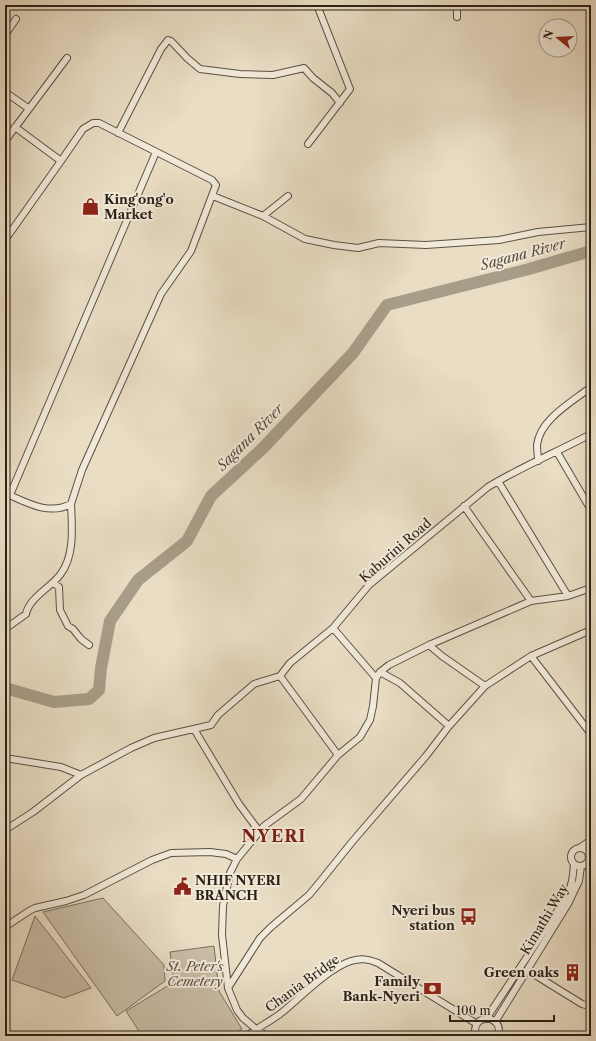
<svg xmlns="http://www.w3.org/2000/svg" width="596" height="1041" viewBox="0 0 596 1041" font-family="'Libre Caslon Text',serif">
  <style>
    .green { fill: #c9bda7; stroke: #7a705f }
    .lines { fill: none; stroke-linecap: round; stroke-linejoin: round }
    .river { stroke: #a89d89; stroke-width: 12 }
    .street-casing { stroke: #5a5142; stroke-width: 8 }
    .street { stroke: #f1e9d9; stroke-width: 6 }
    .labels { text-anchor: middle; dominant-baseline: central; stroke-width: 4; stroke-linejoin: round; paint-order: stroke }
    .poi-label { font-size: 13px; font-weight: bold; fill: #2b2217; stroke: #f1e9d9; text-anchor: end }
    .street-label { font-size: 13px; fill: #2b2217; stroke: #f1e9d9 }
    .park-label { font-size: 13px; font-style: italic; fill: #5a5042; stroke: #f1e9d9 }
    .water-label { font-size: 14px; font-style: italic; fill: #574d3f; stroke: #f1e9d9 }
    .district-label { font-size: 17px; font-weight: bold; letter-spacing: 1px; fill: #7a1f14; stroke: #f1e9d9 }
  </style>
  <rect width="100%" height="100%" fill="#e9ddc4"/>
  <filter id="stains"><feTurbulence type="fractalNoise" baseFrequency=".005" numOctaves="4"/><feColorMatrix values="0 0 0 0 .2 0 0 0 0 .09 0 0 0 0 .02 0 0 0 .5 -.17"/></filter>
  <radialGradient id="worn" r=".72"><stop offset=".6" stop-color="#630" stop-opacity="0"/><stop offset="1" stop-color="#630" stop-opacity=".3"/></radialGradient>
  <!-- green -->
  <path class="green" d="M103,898L164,965L165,981L117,1016L43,912Z
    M35,916L91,988L64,998L12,980Z
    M214,946L219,991L242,1029L233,1036H142L126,1011L174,982L170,952Z"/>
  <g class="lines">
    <!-- river -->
    <path class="river" d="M5,688L54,702L89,699L99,690L101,668L110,621L138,580L187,541L211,496L263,448L353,353L387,305L529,269L591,251"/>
    <defs>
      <path id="street" d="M457,17V10L459,5
        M5,35L16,19
        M5,92L28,108
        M15,127L61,161
        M118,133L161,49L168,40L171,41L187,58L200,69L240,74L273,75L304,68L313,78L332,93L340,103
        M5,141L67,58
        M308,144L350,89L317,5
        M213,196L263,216L305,239L334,245L358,248L379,243L426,245L499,240L538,232L591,227
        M263,216L288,196
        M5,240L61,161L83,129L93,123H99L212,180L216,185L191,251L161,294L82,470L71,504C49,516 25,502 5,493
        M557,452L591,510
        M538,461C538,456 537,450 537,445C540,419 572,402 591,387
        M498,481L568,596
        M10,495L156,152
        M464,506L531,601
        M53,583L59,587L60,610L68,626L73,629L81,639L89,645
        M333,628L376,678
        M5,629L26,614C29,598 50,588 60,575C75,556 72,527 71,504
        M429,645L442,656L485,686
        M531,656L591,734
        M380,672L400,683L449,726
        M280,676L338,755
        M194,729L239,804L259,831
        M5,758L61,767L81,775
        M5,830L33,812L81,775L131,748L154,738L211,725L218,715L254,684L280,676L290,663L333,628L369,585L488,487C521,467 557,452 591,434
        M581,847L591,840
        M571 857a9 9 0 1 1 18 0a9 9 0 1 1-18 0Z
        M586,864L591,871
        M5,927L29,911L35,908L66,901L84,895L152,860L171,853L210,852L226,854L237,859
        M527,970L582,1004L589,1006L591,1005
        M228,988L260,938L271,927L309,895L319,883L352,842L426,756L449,726L485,686L531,656L591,630
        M486,1019L566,898C572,887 573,876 574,864
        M495,1022L568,904L579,881L581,866
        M247,1036C257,1028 269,1022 280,1014C300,998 327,969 351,961C361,958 368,959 378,963L477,1024
        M267,1036L256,1029L243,1018L237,1010L228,988L222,935L223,906L230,873L237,859L264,826L301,799L338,755L360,737L370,720L373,706L376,678L380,672L389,665L429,645L531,601L568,596L591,588
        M476,1036C469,1013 505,1013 498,1036"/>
    </defs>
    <!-- street casing -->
    <use href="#street" class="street-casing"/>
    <!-- street -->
    <use href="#street" class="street"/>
  </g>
  <!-- icons -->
  <defs>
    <symbol id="shop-bare" viewBox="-9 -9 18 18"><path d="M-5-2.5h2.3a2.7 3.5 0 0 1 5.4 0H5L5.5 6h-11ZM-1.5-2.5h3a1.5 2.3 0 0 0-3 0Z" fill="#8f2418" stroke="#f1e9d9" stroke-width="2.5" paint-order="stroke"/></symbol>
    <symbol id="civic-bare" viewBox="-9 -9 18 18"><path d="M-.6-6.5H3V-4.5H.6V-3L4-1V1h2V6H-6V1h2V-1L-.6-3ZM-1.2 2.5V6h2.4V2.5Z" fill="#8f2418" stroke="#f1e9d9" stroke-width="2.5" paint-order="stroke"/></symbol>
    <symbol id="bus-bare" viewBox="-9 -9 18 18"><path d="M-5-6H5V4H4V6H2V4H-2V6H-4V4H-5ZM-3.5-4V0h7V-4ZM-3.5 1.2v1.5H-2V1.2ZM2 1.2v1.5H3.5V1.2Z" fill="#8f2418" stroke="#f1e9d9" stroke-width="2.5" paint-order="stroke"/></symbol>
    <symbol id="building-bare" viewBox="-9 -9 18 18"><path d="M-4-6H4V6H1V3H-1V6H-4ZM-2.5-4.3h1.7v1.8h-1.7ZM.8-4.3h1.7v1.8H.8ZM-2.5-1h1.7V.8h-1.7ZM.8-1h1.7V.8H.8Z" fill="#8f2418" stroke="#f1e9d9" stroke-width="2.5" paint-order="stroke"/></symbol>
    <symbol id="bank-bare" viewBox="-9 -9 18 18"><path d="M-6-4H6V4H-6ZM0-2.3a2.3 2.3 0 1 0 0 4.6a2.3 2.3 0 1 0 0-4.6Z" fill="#8f2418" stroke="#f1e9d9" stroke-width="2.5" paint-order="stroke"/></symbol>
  </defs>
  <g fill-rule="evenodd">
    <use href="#shop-bare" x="78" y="194" width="25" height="25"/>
    <use href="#civic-bare" x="170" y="874" width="25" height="25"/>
    <use href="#bus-bare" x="456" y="904" width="25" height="25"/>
    <use href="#building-bare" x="560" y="960" width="25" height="25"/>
    <use href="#bank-bare" x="420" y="976" width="25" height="25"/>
  </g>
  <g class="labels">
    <!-- poi labels -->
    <g class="poi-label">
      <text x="104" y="199" text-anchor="start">King'ong'o<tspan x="104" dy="15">Market</tspan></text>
      <text x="195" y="880" text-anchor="start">NHIF NYERI<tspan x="195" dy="15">BRANCH</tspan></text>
      <text x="455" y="910">Nyeri bus<tspan x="455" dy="15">station</tspan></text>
      <text x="559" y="972">Green oaks</text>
      <text x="420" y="981">Family<tspan x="420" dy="15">Bank-Nyeri</tspan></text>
    </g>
    <!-- street labels -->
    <g class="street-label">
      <text transform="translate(395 550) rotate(-41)">Kaburini Road</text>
      <text transform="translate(544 919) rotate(-59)">Kimathi Way</text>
      <text transform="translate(302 983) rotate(-36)">Chania Bridge</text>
    </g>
    <!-- park labels -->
    <g class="park-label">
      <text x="195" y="966">St. Peter's<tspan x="195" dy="15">Cemetery</tspan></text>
    </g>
    <!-- water labels -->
    <g class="water-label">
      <text transform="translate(523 254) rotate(-15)">Sagana River</text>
      <text transform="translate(250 437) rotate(-45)">Sagana River</text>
    </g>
    <!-- district labels -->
    <g class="district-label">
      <text x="274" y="836">NYERI</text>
    </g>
  </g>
  <!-- margin -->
  <rect width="596" height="1041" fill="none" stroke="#e9ddc4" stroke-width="20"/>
  <rect x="6" y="6" width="584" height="1029" fill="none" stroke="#2b2217" stroke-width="2"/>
  <rect x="10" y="10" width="576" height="1021" fill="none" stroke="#2b2217"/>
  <!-- north arrow -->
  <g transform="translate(558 38) rotate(288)"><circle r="19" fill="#f1e9d9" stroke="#a2998b"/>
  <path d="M0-3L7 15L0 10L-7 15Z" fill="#8f2418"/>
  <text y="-6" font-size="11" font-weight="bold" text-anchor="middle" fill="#2b2217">N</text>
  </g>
  <!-- scale -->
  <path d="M450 1015v6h104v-6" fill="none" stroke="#2b2217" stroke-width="2"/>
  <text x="456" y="1015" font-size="12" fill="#2b2217" stroke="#f1e9d9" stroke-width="3" paint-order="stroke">100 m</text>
  <rect width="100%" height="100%" filter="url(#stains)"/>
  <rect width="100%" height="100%" fill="url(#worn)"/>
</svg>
